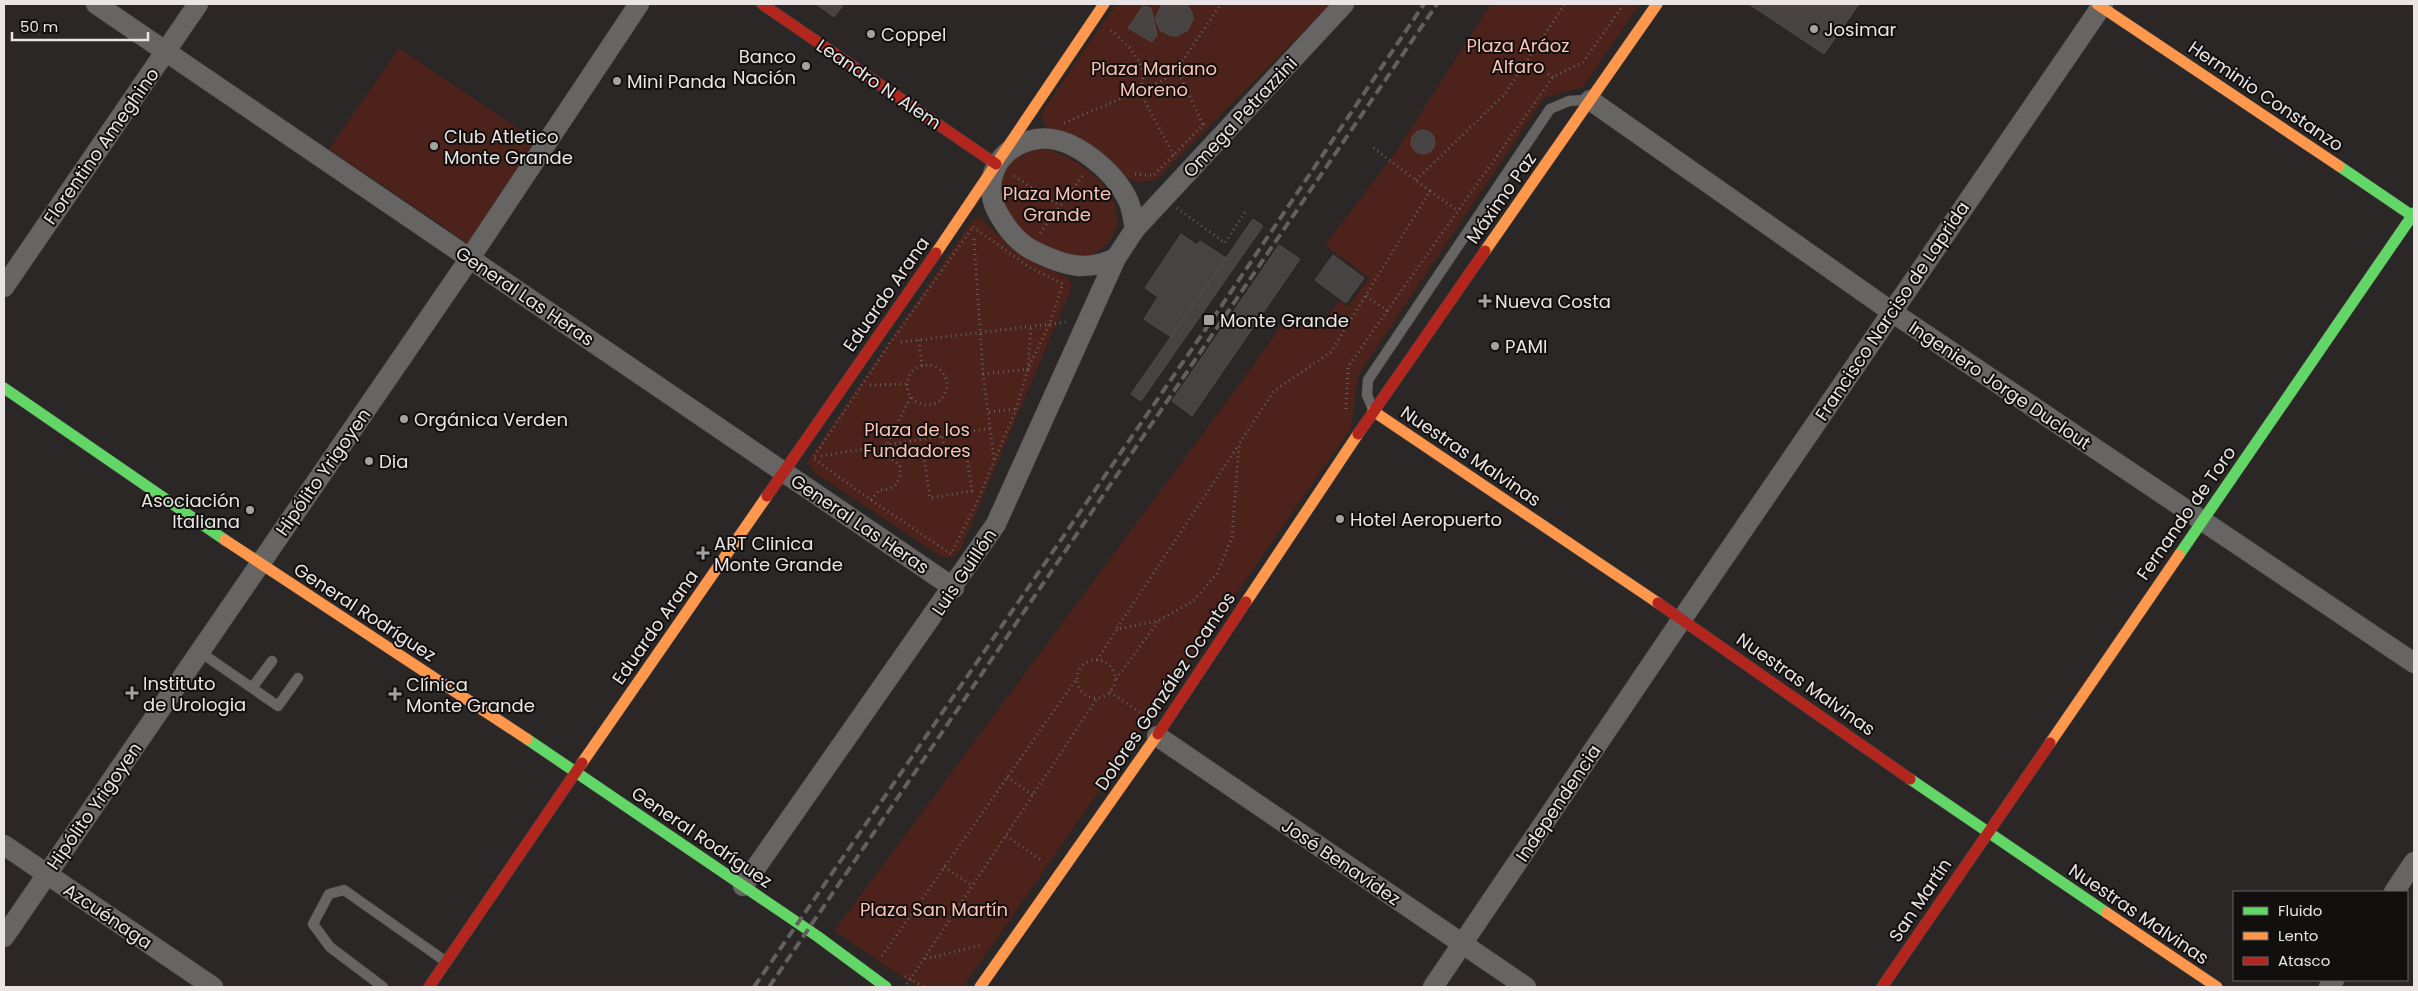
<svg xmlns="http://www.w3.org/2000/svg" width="2418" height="991" viewBox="0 0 2418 991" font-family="Poppins,sans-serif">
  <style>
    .green { fill: #4c221a }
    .building { fill: #464342; stroke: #504d4c }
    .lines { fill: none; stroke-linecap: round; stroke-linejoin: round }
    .lane-casing { stroke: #464342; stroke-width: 11 }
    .street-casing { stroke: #464342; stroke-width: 21 }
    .fast-casing { stroke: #464342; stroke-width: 12 }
    .slow-casing { stroke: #464342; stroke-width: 12 }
    .jam-casing { stroke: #464342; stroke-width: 12 }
    .path { stroke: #646161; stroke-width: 3; stroke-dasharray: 1 4; stroke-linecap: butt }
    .lane { stroke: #676464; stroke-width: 10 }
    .street { stroke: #676464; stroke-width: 20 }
    .fast { stroke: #63d668; stroke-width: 11 }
    .slow { stroke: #ff974d; stroke-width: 11 }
    .jam { stroke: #b3261e; stroke-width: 11 }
    .rail { stroke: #626060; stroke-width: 4; stroke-dasharray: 10 5; stroke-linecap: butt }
    .poi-dot { fill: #a7a2a2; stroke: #120f0f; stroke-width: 2 }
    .labels { text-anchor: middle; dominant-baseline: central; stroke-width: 4; stroke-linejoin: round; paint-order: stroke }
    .poi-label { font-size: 18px; fill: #eae5e4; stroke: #120f0f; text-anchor: start }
    .park-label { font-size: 18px; fill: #fcc2b5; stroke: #120f0f }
    .street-label { font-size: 18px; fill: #eae5e4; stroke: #120f0f }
  </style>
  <rect width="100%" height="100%" fill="#2a2726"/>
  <!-- green -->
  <path class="green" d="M1116,4H1331L1157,179L1139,183L1123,176L1071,137L1047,127L1043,121L1042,112Z
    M1491,4H1640L1583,87L1544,98L1358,375L1351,428L963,987H917L834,931L1250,370L1285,319L1297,328L1303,321L1316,330L1339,301L1348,307L1369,278L1325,245L1395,153Z
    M399,48L538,142L469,244L329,149Z
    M1037,147C1059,151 1076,160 1093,175C1113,192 1129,222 1106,244C1101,249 1096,254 1087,256C1072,259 1057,253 1044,247C1031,241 1019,234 1011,222C1004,212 1001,197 997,186L1012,157Z
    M980,216L1002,239L1033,262L1067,277L1071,282V289L960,551L952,558L942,557L816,474L807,462L972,221Z"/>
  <!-- building -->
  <path class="building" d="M816,4H844L834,17Z
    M1162,4H1187L1192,13L1193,19L1188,30L1177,36H1171L1160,30L1155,19Z
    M1749,4H1859L1824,54Z
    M1143,6L1151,8L1157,35L1152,42L1128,28Z
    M1411 142a12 12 0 1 1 24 0a12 12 0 1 1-24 0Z
    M1253,219L1263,226L1141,401L1131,394Z
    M1181,234L1197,245L1200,241L1226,258L1171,337L1144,319L1158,297L1145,288Z
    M1279,245L1300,259L1192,416L1172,401Z
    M1333,255L1364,278L1346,303L1315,280Z"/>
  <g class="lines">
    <defs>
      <path id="lane" d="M1372,407L1367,395L1368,380L1550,109L1569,101L1584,100
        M200,652L278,706L298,678
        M252,688L272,661
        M383,987L330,947L313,924L329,894L344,890L445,961"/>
      <path id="street" d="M96,4L954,588
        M1590,100L1892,312L2414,663
        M1116,258C1086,272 1065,266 1036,252C1022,246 1009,232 1001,218C978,184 997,145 1037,139C1072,134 1114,171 1128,200C1132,208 1133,220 1135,229
        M4,287L198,4
        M1157,736L1526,987
        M4,845L213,987
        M743,886L996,524L1116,258L1135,229L1344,4
        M2394,892L2414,862
        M4,937L470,258L639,4
        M1433,987L1682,619L2103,4
        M2329,987L2334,980"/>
      <path id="fast" d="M2339,166L2414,217
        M4,388L225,540
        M2179,555L2414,213
        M527,739L817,936L886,987
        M1910,779L2107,913"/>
      <path id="slow" d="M2097,4L2339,166
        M1485,251L1657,4
        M936,253L1104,4
        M1373,411L1658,603
        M225,540L527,739
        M1246,602L1358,434
        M2050,743L2179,555
        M582,763L767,496
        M2107,913L2217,987
        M980,987L1158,734"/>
      <path id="jam" d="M762,4L996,164
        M1358,434L1485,251
        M767,496L936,253
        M1658,603L1910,779
        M1158,734L1246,602
        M429,987L582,763
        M1882,987L2050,743"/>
    </defs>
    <!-- lane casing -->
    <use href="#lane" class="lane-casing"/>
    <!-- street casing -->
    <use href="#street" class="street-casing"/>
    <!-- fast casing -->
    <use href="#fast" class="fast-casing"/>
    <!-- slow casing -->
    <use href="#slow" class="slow-casing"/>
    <!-- jam casing -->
    <use href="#jam" class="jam-casing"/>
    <!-- path -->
    <path class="path" d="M1111,30L1130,48L1138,60L1144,72L1140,92L1174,156
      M1526,62L1553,77
      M1177,69L1203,125
      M1064,123L1164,80L1177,69L1221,4
      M1135,174L1153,176L1204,124
      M1014,176L1060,206
      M1416,180L1504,95L1565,4
      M1430,191L1458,211
      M1177,208L1225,243L1246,211
      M973,227L1029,267L1063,284L1049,325L1028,369L1016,409L977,502L951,554L871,500L813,458L890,343Z
      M1040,233L1084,174
      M974,239L983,374L994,459
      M1387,311L1553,77L1583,62L1624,4
      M919,340L922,366
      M901,342L1068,322
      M907 385a20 20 0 1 1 40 0a20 20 0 1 1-40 0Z
      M983,374L1028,369L1031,327
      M870,385L907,384
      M1346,409L1348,367L1387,311L1366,296
      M989,412L1016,409
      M942,437L946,455
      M966,451L972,491L930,498L924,458Z
      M821,456L991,428
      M871,500L879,490H885L895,486L900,477V466L888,456L886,446L911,396
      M1117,628L1238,446
      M1097,660L1117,629L1158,621L1192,602L1217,574L1232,537L1239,444L1274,391L1331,352L1430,191L1372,147
      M1077 679a19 19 0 1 1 38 0a19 19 0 1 1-38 0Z
      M1116,679L1158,622
      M1110,692L1144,715
      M1007,777L1033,795
      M1006,836L1043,861
      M944,867L973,886
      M882,956L1077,678
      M925,959L982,945
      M905,976L924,987
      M907,984L1098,697"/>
    <!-- lane -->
    <use href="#lane" class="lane"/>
    <!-- street -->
    <use href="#street" class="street"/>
    <!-- fast -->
    <use href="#fast" class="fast"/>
    <!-- slow -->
    <use href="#slow" class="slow"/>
    <!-- jam -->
    <use href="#jam" class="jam"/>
    <!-- rail -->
    <path class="rail" d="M754,987L1216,314L1424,4
      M769,987L1437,4"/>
  </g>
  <!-- markers -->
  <g class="poi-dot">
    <circle cx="1814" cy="29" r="5"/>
    <circle cx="871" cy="34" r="5"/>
    <circle cx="806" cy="66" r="5"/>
    <circle cx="617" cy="81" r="5"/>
    <circle cx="434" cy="146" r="5"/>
    <path d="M1482.5 293.5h5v5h5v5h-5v5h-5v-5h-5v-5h5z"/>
    <rect x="1203" y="314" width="12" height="12" rx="2.5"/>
    <circle cx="1495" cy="346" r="5"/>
    <circle cx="404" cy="419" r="5"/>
    <circle cx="369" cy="461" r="5"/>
    <circle cx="250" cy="510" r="5"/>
    <circle cx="1340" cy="519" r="5"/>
    <path d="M700.5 545.5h5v5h5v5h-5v5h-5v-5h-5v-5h5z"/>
    <path d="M129.5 685.5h5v5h5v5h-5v5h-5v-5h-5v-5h5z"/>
    <path d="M392.5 686.5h5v5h5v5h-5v5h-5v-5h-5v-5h5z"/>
  </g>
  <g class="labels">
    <!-- poi labels -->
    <g class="poi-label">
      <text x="1824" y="29">Josimar</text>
      <text x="881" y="34">Coppel</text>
      <text x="796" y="56" text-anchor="end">Banco<tspan x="796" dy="21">Nación</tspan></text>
      <text x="627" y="81">Mini Panda</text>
      <text x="444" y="136">Club Atletico<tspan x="444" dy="21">Monte Grande</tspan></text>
      <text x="1495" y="301">Nueva Costa</text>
      <text x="1220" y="320">Monte Grande</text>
      <text x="1505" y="346">PAMI</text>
      <text x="414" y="419">Orgánica Verden</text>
      <text x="379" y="461">Dia</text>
      <text x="240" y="500" text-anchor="end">Asociación<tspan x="240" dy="21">Italiana</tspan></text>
      <text x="1350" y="519">Hotel Aeropuerto</text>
      <text x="714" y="543">ART Clinica<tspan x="714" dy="21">Monte Grande</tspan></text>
      <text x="143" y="683">Instituto<tspan x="143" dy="21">de Urologia</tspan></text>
      <text x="406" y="684">Clínica<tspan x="406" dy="21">Monte Grande</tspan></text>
    </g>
    <!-- park labels -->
    <g class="park-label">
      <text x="1518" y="45">Plaza Aráoz<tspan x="1518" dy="21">Alfaro</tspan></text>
      <text x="1154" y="68">Plaza Mariano<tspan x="1154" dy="21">Moreno</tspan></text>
      <text x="1057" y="193">Plaza Monte<tspan x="1057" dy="21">Grande</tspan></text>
      <text x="917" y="429">Plaza de los<tspan x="917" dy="21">Fundadores</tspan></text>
      <text x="934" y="909">Plaza San Martín</text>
    </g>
    <!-- street labels -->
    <g class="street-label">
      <text transform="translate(879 84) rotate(34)">Leandro N. Alem</text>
      <text transform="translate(2266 96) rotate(34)">Herminio Constanzo</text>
      <text transform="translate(1240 117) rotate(-47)">Omega Petrazzini</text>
      <text transform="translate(101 146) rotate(-55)">Florentino Ameghino</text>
      <text transform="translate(1501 198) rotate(-55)">Máximo Paz</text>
      <text transform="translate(886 294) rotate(-55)">Eduardo Arana</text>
      <text transform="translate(525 296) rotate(34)">General Las Heras</text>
      <text transform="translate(1892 311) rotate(-56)">Francisco Narciso de Laprida</text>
      <text transform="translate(2000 385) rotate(34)">Ingeniero Jorge Duclout</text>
      <text transform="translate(1471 456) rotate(34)">Nuestras Malvinas</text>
      <text transform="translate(323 472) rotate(-55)">Hipólito Yrigoyen</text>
      <text transform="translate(2186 513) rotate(-55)">Fernando de Toro</text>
      <text transform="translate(860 524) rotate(34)">General Las Heras</text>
      <text transform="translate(964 572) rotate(-56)">Luis Guillón</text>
      <text transform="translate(365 612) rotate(33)">General Rodríguez</text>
      <text transform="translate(655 627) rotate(-55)">Eduardo Arana</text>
      <text transform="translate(1806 684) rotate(35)">Nuestras Malvinas</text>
      <text transform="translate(1165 691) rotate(-56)">Dolores González Ocantos</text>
      <text transform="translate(1558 803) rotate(-56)">Independencia</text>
      <text transform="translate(94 806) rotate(-55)">Hipólito Yrigoyen</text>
      <text transform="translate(702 837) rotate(34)">General Rodríguez</text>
      <text transform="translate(1341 862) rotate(34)">José Benavídez</text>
      <text transform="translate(1920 900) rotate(-56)">San Martín</text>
      <text transform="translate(2139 914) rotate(34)">Nuestras Malvinas</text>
      <text transform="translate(108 916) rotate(34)">Azcuénaga</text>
    </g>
  </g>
  <!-- border -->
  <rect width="2418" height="991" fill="none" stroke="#eae5e4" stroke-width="10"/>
  <!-- legend -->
  <rect x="2233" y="891" width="175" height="90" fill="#120f0f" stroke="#686564"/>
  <rect x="2243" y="907" width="25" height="8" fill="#63d668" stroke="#686564"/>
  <text x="2278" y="916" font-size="15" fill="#eae5e4">Fluido</text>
  <rect x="2243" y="932" width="25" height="8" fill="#ff974d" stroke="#686564"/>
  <text x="2278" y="941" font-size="15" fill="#eae5e4">Lento</text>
  <rect x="2243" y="957" width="25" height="8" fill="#b3261e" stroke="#686564"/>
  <text x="2278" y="966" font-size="15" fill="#eae5e4">Atasco</text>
  <!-- scale -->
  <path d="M12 32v8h136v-8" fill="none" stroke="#eae5e4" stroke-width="2.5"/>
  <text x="20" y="32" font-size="15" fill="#eae5e4" stroke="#120f0f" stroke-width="4" paint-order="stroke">50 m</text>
</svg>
